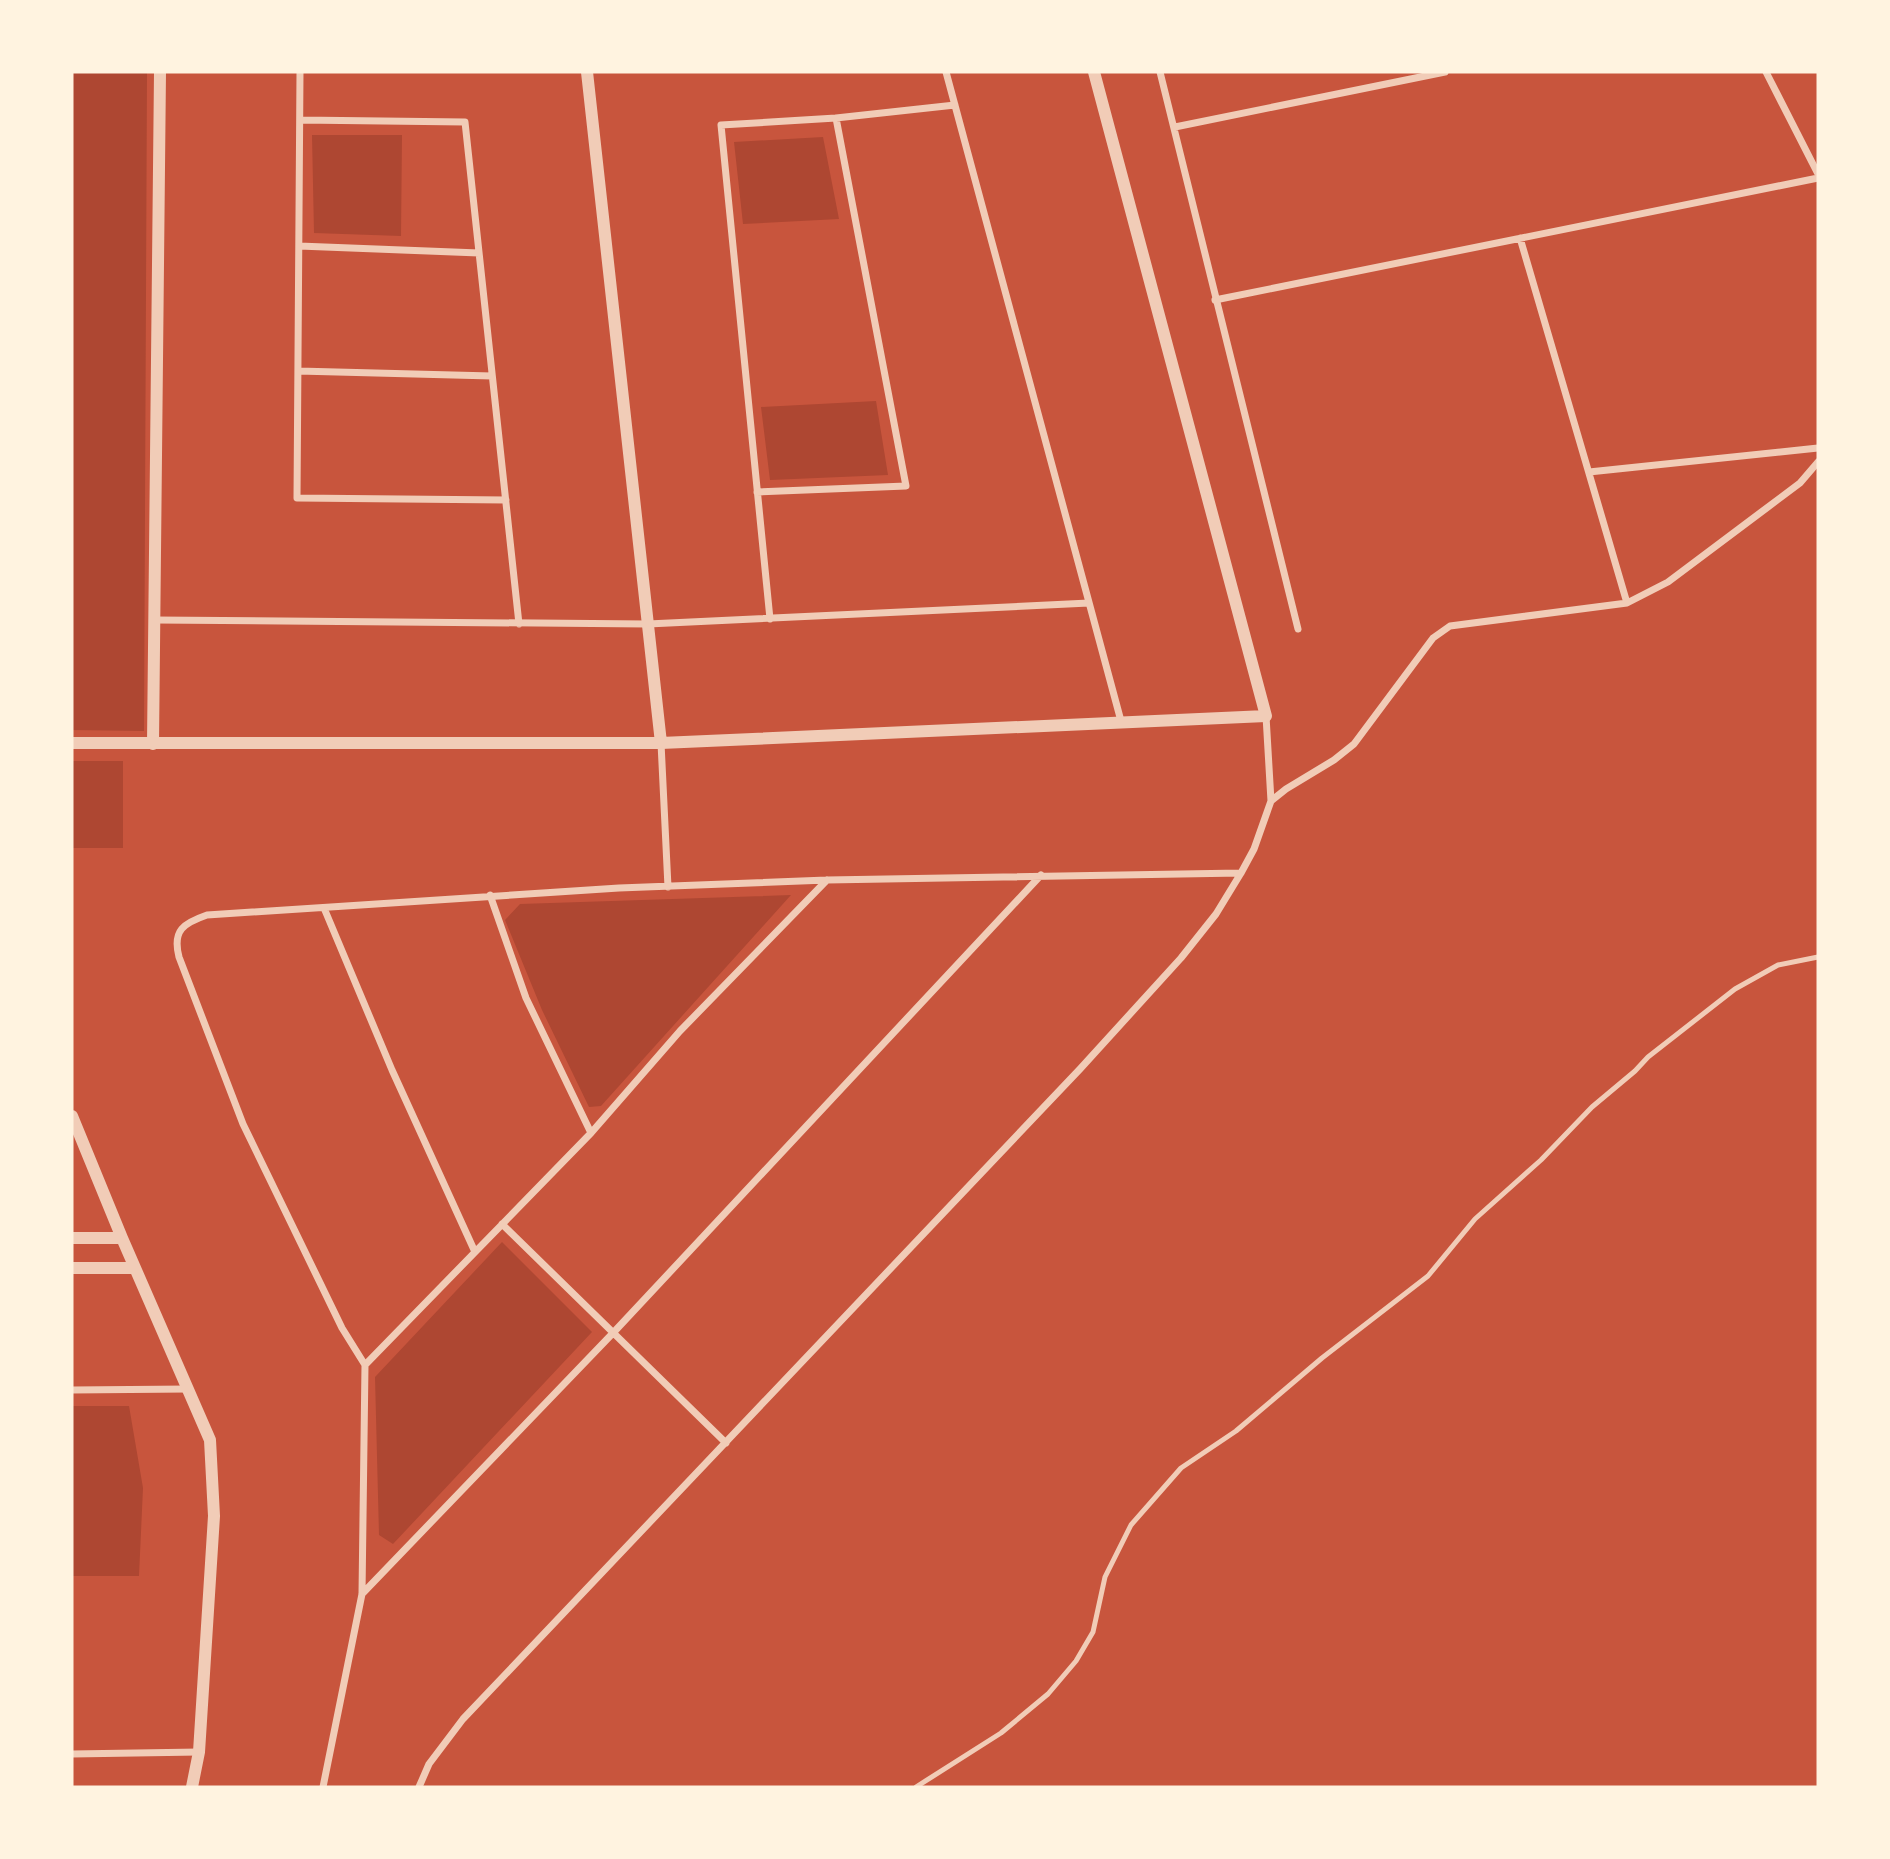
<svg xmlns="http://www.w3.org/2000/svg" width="1890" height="1859" viewBox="0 0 1890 1859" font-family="'Source Sans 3',sans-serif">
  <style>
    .green { fill: #ae4732 }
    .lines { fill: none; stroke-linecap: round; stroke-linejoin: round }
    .service { stroke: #f1ccb7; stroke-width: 5 }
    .minor { stroke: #f1ccb7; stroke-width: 7 }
    .tertiary { stroke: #f1ccb7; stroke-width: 12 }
  </style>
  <rect width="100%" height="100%" fill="#c8553d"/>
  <!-- green -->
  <path class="green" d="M72,72H147L144,731L72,730Z
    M312,135H402L401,236L314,233Z
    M823,137L839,219L743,224L734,142Z
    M876,401L888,475L770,480L761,407Z
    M72,761H123V848H72Z
    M791,895L601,1106L589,1107L542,1010L505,920L520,904Z
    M502,1242L592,1332L393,1544L379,1535L375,1377Z
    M72,1406H129L143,1488L139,1576H72Z"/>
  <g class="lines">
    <!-- service -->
    <path class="service" d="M916,1787L1001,1733L1048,1694L1076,1661L1093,1632L1105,1577L1131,1525L1181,1468L1236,1431L1322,1358L1428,1276L1475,1219L1541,1160L1592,1107L1635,1071L1648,1057L1735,989L1778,965L1818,957"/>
    <!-- minor -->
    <path class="minor" d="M300,72L297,498L506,500
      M946,72L1121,721
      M1160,72L1298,629
      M1766,72L1818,174
      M300,120L465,122L519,624
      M1175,127L1445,72
      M1520,238L1627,603
      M299,246L479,253
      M1215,300L1818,178
      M298,371L492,376
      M1589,472L1818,448
      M757,492L906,486L836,118
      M770,619L721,125L836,118L955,105
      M155,620L648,624L1089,603
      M661,743L668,887
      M1271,801L1286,789L1334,760L1354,744L1433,638L1450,626L1627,603L1668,582L1800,483L1818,462
      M490,895L526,998L591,1133
      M324,908L392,1070L475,1252
      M502,1224L726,1443
      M365,1365L591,1133L680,1031L827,880
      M72,1390L188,1389
      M362,1594L613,1333L1041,875
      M72,1754L199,1752
      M323,1787L362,1594L365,1365L342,1328L243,1124L179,957C172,930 184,923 207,915L619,888L827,880L1241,873
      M419,1787L429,1764L463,1719L1080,1069L1181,958L1216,914L1241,873L1254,849L1271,801L1266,716"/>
    <!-- tertiary -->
    <path class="tertiary" d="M587,72L661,743
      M72,743H661L1266,716L1094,72
      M153,744L160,72
      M72,1116L122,1238L210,1440L214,1516L199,1752L192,1787
      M72,1238H122
      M72,1268H135"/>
  </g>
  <!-- border -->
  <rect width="1890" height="1859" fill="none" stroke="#fff3e0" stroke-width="147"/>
</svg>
